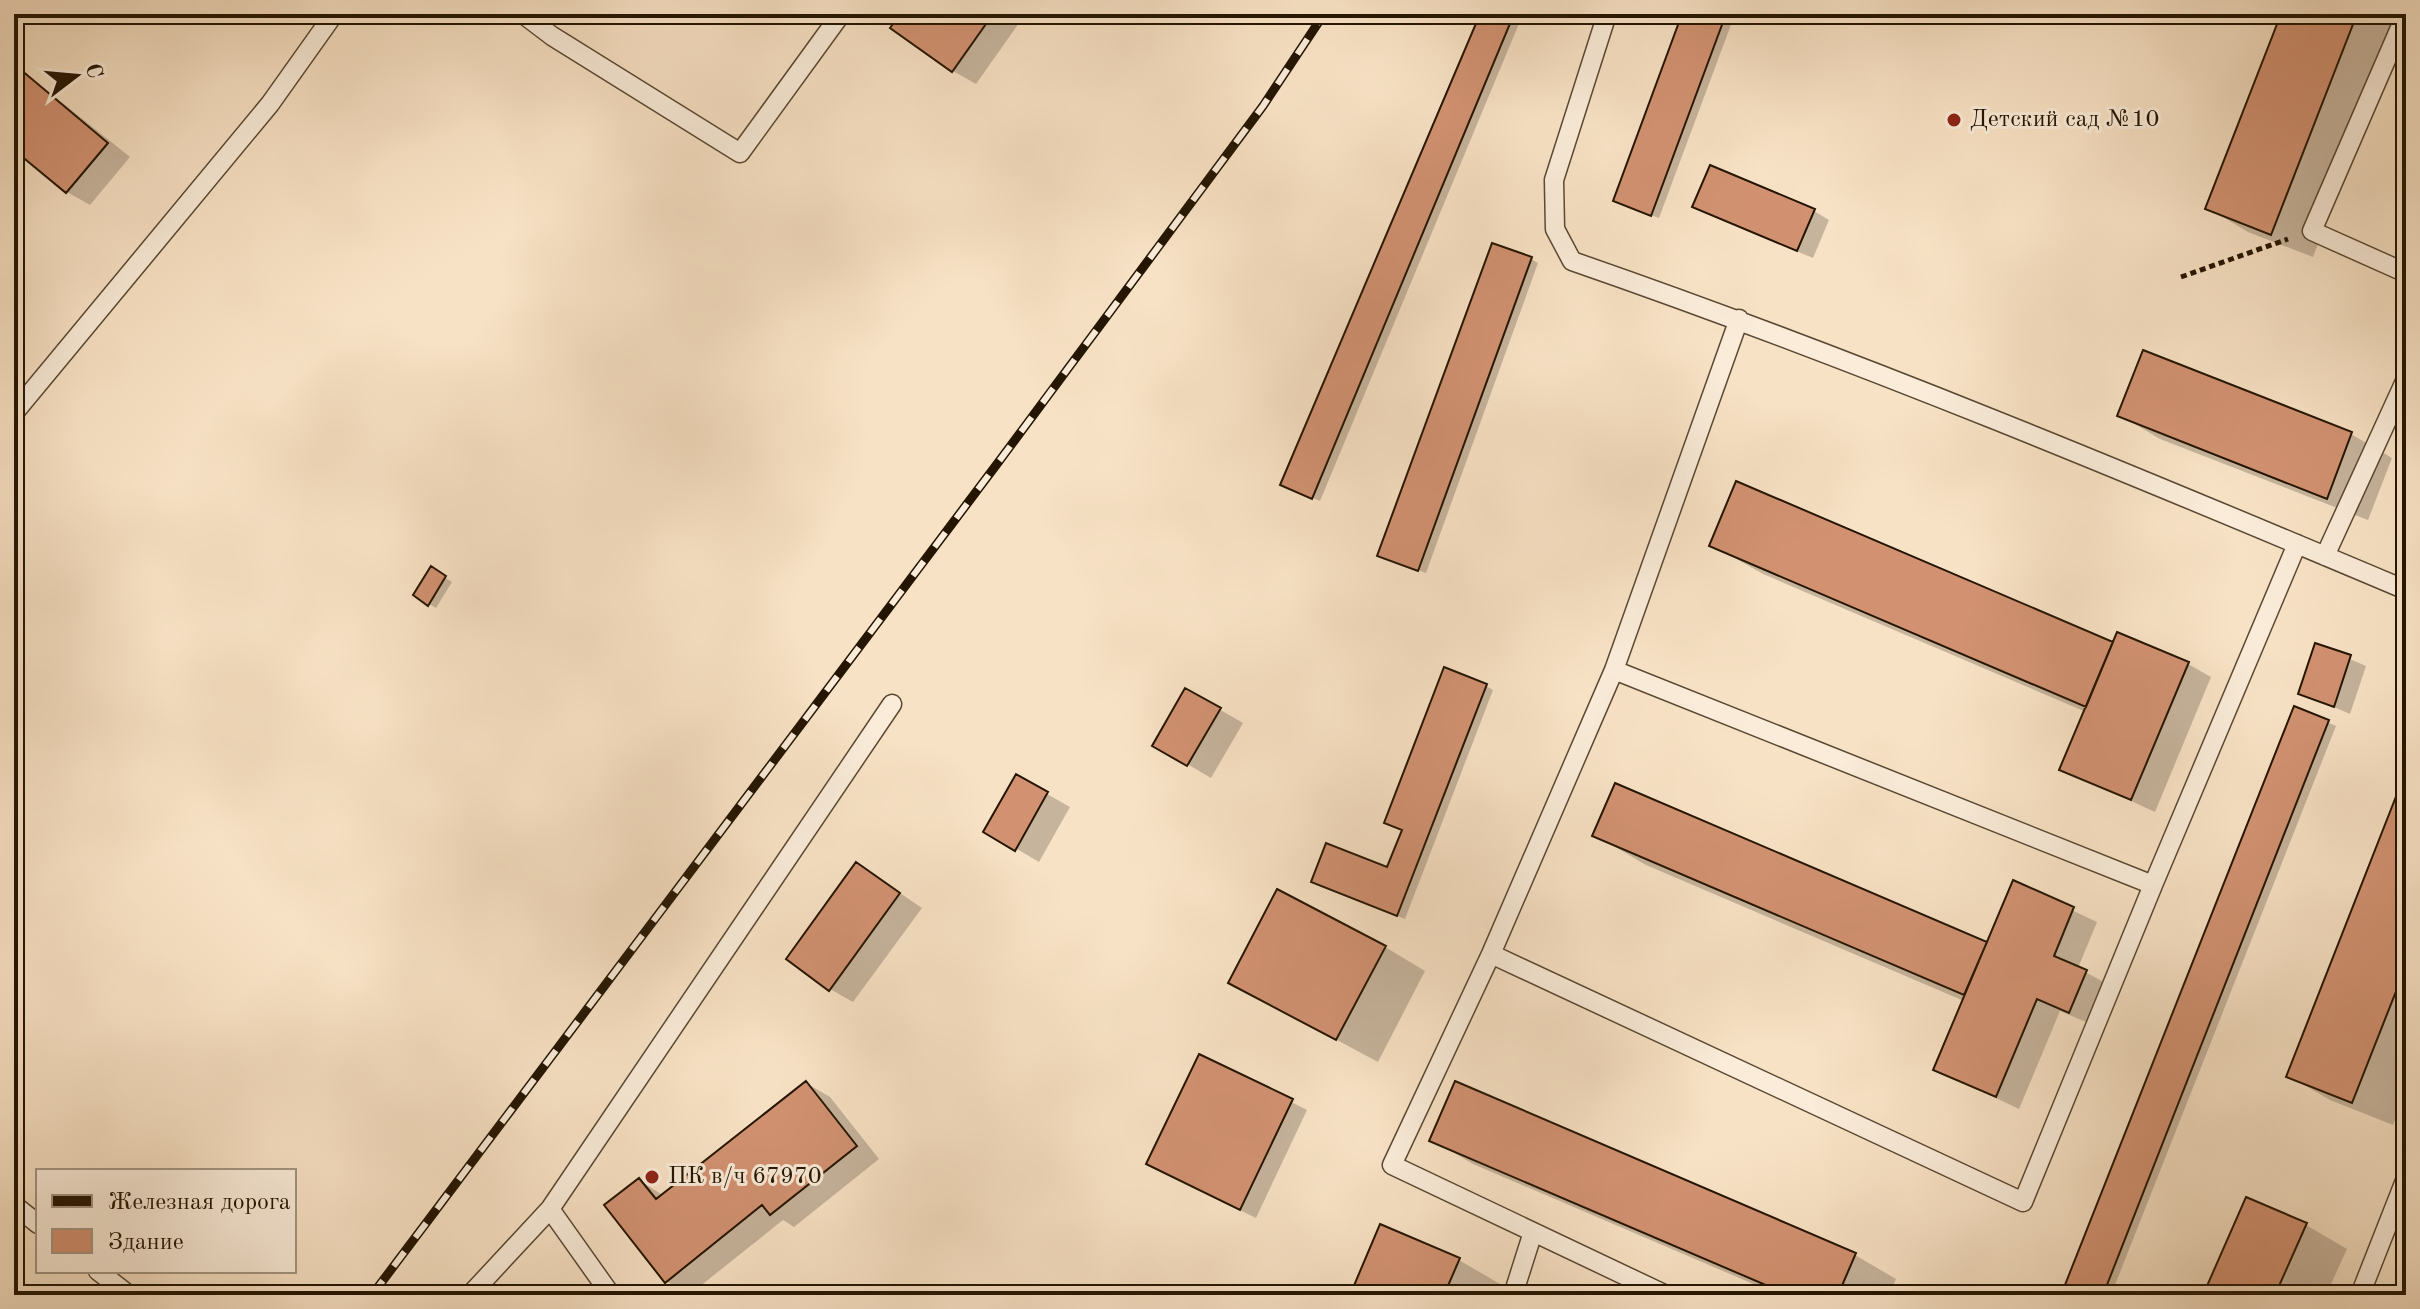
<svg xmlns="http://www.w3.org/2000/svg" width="2420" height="1309" viewBox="0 0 2420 1309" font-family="'Old Standard TT',serif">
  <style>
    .shadow { fill: #0003 }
    .building { fill: #d29272; stroke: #241501; stroke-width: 2 }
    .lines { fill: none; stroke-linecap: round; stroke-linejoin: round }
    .service-casing { stroke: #594832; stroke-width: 21 }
    .path { stroke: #241501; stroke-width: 5; stroke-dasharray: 6 4; stroke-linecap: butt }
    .service { stroke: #faecd9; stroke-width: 18 }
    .rail-casing { stroke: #241501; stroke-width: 9 }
    .rail { stroke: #faecd9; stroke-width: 6; stroke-dasharray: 18; stroke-linecap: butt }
    .poi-dot { fill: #8f2418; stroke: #faecd9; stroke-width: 3 }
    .labels { text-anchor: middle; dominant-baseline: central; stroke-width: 6; stroke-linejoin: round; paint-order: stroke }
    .poi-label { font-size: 24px; fill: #241501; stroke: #faecd9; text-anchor: start }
  </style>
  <rect width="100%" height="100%" fill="#f8e2c5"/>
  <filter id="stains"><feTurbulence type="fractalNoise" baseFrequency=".0025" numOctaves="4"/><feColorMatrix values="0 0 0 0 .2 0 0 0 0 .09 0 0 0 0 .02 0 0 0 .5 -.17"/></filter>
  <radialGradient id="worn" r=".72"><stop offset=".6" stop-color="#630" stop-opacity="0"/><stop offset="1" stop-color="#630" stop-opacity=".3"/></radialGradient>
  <!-- shadow -->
  <path class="shadow" d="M817,14H836L830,21Z
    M903,14H1022L1024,16L976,84L953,71Z
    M1482,14H1523L1320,501L1289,488Z
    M1684,14H1735L1659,218L1623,205Z
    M2283,14H2406L2313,257L2248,232L2208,208Z
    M14,64L130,157L90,205L67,192L14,148Z
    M1814,211L1829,220L1813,258L1710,215Z
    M1531,259L1538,263L1426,573L1387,559Z
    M2144,353L2351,434L2392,458L2368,520L2160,439L2120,415Z
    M1712,545L2114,644L2188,664L2211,677L2155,812L2062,769L2086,712L1763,574Z
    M431,569L452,582L436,608L415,595Z
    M2317,645L2366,666L2350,714L2301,693Z
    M1486,686L1493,690L1405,919L1321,886L1388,869Z
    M1186,690L1243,723L1211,778L1155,745Z
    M2295,709L2336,726L2111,1295H2064Z
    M2406,776V1093L2393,1125L2330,1100L2289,1076Z
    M1017,777L1070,807L1039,862L986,831Z
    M1595,835L1988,945L2014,883L2097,922L2078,968L2109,985L2093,1025L2060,1011L2019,1109L1935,1069L1964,1001L1646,865Z
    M857,864L922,908L853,1002L830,989Z
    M1385,947L1425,971L1378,1062L1231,983Z
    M1200,1056L1307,1110L1256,1218L1164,1173Z
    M806,1083L830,1097L879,1159L794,1227L783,1220L689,1295L666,1281L639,1180L664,1196Z
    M1432,1140L1855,1255L1896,1279L1889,1295H1779L1473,1164Z
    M2306,1225L2347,1249L2326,1295H2205Z
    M1459,1260L1500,1284L1495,1295H1353Z"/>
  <!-- building -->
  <path class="building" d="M900,14H993L952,72L890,28Z
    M1480,14H1514L1312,499L1280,485Z
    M1682,14H1726L1651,216L1613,201Z
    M2281,14H2357L2271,235L2205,209Z
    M14,64L108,143L66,193L14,150Z
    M1710,165L1815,209L1797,251L1692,207Z
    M1492,243L1532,257L1418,571L1377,556Z
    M2143,350L2352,432L2327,499L2117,416Z
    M1736,481L2113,642L2086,707L1709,546Z
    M431,566L446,576L428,606L413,595Z
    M2117,632L2189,662L2131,800L2059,770Z
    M2315,643L2351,655L2334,707L2298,694Z
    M1444,667L1487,684L1397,916L1311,882L1326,843L1387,867L1402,830L1384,823Z
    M1185,688L1221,708L1187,766L1152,746Z
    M2294,706L2329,720L2103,1295H2061Z
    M2406,771V966L2352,1103L2286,1077Z
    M1016,774L1048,792L1015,851L983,832Z
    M1615,783L1987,942L1964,995L1592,836Z
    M856,862L900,893L829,991L786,959Z
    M2013,880L2074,907L2054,956L2087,970L2069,1013L2037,999L1996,1097L1933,1070Z
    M1277,889L1386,946L1336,1040L1228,983Z
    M1199,1054L1293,1099L1240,1210L1146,1164Z
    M806,1081L857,1146L770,1215L762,1205L665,1283L604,1205L639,1178L656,1199Z
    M1455,1081L1856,1253L1838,1295H1789L1429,1141Z
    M2246,1197L2307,1223L2275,1295H2203Z
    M1380,1224L1460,1258L1444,1295H1350Z"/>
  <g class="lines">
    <defs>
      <path id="service" d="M523,14L552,36L740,153L841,14
        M1607,14L1554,180L1555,229L1572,261C1855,359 2131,474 2406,590
        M2406,14L2312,231L2406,273
        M1739,319L1614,670L1491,954L2023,1202L2153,885
        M14,413L270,104L334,14
        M2325,556L2406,379
        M1614,670L2153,885L2297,544
        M1491,954L1392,1165L1666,1295
        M14,1205L38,1224
        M550,1209L611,1295
        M98,1271L129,1295
        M470,1295L550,1209L892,704
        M1513,1295L1533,1232
        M2360,1295L2406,1178"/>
    </defs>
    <!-- service casing -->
    <use href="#service" class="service-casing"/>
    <!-- path -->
    <path class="path" d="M2181,277L2288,239"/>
    <!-- service -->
    <use href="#service" class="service"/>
    <defs>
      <path id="rail" d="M372,1295L997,464L1263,106L1324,14"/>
    </defs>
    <!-- rail casing -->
    <use href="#rail" class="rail-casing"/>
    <!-- rail -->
    <use href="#rail" class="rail"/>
  </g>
  <!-- markers -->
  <g class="poi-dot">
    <circle cx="1954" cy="120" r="8"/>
    <circle cx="652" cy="1177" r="8"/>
  </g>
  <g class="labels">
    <!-- poi labels -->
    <g class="poi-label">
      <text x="1970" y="120">Детский сад №10</text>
      <text x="668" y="1177">ПК в/ч 67970</text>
    </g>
  </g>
  <!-- margin -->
  <rect width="2420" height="1309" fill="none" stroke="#f8e2c5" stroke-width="48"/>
  <rect x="16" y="16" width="2388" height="1277" fill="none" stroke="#241501" stroke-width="4"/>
  <rect x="24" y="24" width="2372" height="1261" fill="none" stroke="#241501" stroke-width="2"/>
  <!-- legend -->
  <rect x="36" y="1169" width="260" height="104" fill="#faecd9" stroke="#a49683" stroke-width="2"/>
  <rect x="52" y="1195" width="40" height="12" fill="#241501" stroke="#a49683" stroke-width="2"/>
  <text x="108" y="1209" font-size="24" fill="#241501">Железная дорога</text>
  <rect x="52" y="1229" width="40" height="24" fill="#d29272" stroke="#a49683" stroke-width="2"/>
  <text x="108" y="1249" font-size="24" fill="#241501">Здание</text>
  <!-- north arrow -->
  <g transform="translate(76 76) rotate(74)" stroke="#faecd9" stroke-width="6" paint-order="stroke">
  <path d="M0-6L14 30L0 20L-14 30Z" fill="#241501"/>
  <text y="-12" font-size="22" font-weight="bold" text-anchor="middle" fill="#241501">С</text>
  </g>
  <rect width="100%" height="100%" filter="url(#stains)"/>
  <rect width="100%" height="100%" fill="url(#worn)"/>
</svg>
